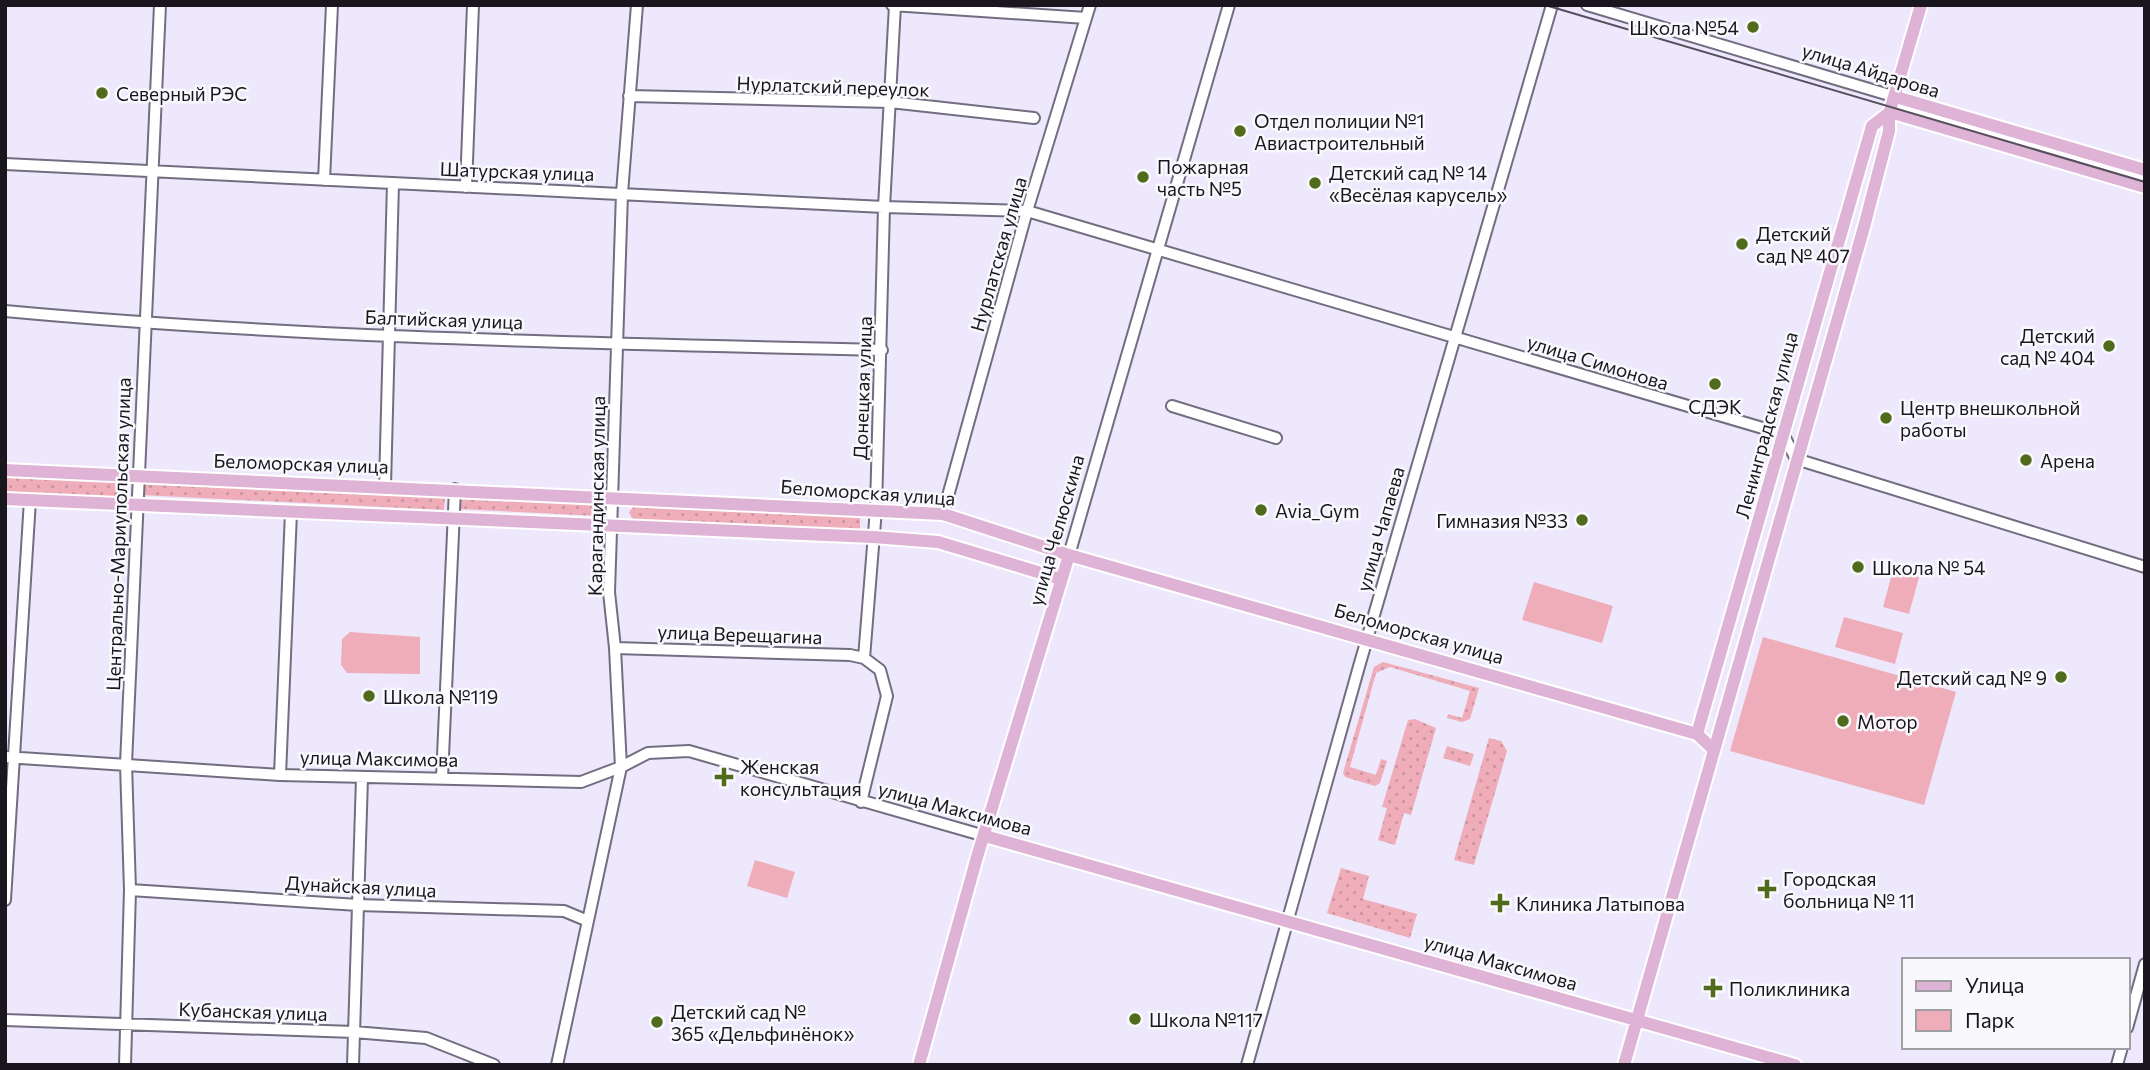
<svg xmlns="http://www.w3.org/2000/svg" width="2150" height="1070" viewBox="0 0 2150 1070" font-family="Commissioner,sans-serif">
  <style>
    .green { fill: url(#green-dots) }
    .pitch { fill: #eeadb8 }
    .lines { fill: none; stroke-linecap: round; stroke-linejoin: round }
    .minor-casing { stroke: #736d80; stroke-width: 14 }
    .major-casing { stroke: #fff; stroke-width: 16 }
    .minor { stroke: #fff; stroke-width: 10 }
    .major { stroke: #deb3d6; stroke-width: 12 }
    .tram { stroke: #54505c; stroke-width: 2 }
    .poi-dot { fill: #516b1d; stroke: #f9f8fc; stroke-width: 2.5 }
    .labels { text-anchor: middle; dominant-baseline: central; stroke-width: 5; stroke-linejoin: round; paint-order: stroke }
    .poi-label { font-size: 19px; fill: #19161e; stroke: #f9f8fc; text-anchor: start }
    .street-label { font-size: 19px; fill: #19161e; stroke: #f9f8fc }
  </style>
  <defs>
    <pattern id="green-dots" width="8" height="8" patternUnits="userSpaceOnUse" patternTransform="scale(1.75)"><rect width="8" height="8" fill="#eeadb8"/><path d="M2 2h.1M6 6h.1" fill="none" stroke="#cc949e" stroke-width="1.8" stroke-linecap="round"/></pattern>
  </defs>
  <rect width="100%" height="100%" fill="#eee8fd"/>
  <!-- green -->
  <path class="green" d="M5,475L125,481L124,499L5,493Z
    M142,483L445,497L444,510L141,495Z
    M460,496L600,503L599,516L460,509Z
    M635,505L860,515V529L633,520L629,512Z
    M1383,662L1479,688L1470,719L1462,722L1447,718L1448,714L1462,718L1470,691L1390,667L1376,673L1350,767L1376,775L1381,759L1387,761L1380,783L1375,786L1345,777L1343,773L1374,667Z
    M1415,719L1436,728L1411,815L1404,813L1395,845L1378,840L1387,808L1382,807L1408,720Z
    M1489,738L1501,741L1507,751L1474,865L1454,860Z
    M1447,746L1474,754L1470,766L1443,758Z
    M1341,868L1369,876L1363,899L1417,914L1410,938L1327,913Z"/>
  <!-- pitch -->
  <path class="pitch" d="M1893,570L1919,577L1909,614L1883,607Z
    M1534,582L1613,606L1602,643L1522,620Z
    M1844,617L1903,633L1895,664L1835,647Z
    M350,632L420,637V674L347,673L341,665L342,639Z
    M1763,637L1956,692L1924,805L1730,751Z
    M755,860L795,872L787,898L747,886Z"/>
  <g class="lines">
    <defs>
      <path id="minor" d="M892,5L1086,18
        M1587,5L1896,97
        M629,96L890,102L1034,118
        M5,164L884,207L1027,211L1783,434L1796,459L2145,567
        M324,180L332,5
        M466,187L473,5
        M5,311C296,338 590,343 882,350
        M1172,406L1276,438
        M385,486L393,183
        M943,514L1027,211L1090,5
        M1069,555L1229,5
        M615,648L850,655L864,658
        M5,757L280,775L581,782L621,767L648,753L689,751L985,836
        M280,775L291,512
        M442,778L455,489
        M861,802L887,696L880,670L864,658L876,509L884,207L895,5
        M130,890L358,905L564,911L588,921
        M5,900L30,500
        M5,1020L354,1032L426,1038L494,1065
        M2127,1028L2145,964
        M125,1065L130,890L126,764L160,5
        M353,1065L362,778
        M557,1065L621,767L615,648L609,592L622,193L637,5
        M1247,1065L1360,663L1552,5
        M2117,1065L2122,1047"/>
      <path id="major" d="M1896,97L2145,170
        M1890,112L2145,187
        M5,470L943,514L1069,555L1697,734L1714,750
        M5,499L873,537L938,542L1061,579
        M1697,734L1872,126L1890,112
        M985,836L1795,1065
        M919,1065L977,857L1069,555
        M1624,1065L1864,227L1889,131V114L1921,5"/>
    </defs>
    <!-- minor casing -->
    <use href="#minor" class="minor-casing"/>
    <!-- major casing -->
    <use href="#major" class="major-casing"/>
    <!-- minor -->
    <use href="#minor" class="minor"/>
    <!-- major -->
    <use href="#major" class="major"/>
    <!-- tram -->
    <path class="tram" d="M1545,5L2145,182"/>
  </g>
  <!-- markers -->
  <g class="poi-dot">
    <circle cx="1753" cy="27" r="7"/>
    <circle cx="102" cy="93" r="7"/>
    <circle cx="1240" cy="131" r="7"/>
    <circle cx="1143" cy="177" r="7"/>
    <circle cx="1315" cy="183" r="7"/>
    <circle cx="1742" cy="244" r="7"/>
    <circle cx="2109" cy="346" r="7"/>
    <circle cx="1715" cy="384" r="7"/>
    <circle cx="1886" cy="418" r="7"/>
    <circle cx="2026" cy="460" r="7"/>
    <circle cx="1261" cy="510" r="7"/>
    <circle cx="1582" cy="520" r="7"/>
    <circle cx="1858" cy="567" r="7"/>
    <circle cx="2061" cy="677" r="7"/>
    <circle cx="369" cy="696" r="7"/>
    <circle cx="1843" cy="721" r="7"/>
    <path d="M720.5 766.5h7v7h7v7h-7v7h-7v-7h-7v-7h7z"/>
    <path d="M1763.5 878.5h7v7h7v7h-7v7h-7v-7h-7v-7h7z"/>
    <path d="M1496.5 892.5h7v7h7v7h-7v7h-7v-7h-7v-7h7z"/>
    <path d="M1709.5 977.5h7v7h7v7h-7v7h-7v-7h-7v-7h7z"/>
    <circle cx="1135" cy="1019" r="7"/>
    <circle cx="657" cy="1022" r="7"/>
  </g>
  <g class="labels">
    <!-- poi labels -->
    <g class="poi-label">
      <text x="1739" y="27" text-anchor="end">Школа №54</text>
      <text x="116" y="93">Северный РЭС</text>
      <text x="1254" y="120">Отдел полиции №1<tspan x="1254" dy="22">Авиастроительный</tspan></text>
      <text x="1157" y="166">Пожарная<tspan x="1157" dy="22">часть №5</tspan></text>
      <text x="1329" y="172">Детский сад № 14<tspan x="1329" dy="22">«Весёлая карусель»</tspan></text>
      <text x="1756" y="233">Детский<tspan x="1756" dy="22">сад № 407</tspan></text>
      <text x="2095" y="335" text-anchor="end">Детский<tspan x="2095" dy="22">сад № 404</tspan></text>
      <text x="1715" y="406" text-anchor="middle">СДЭК</text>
      <text x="1900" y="407">Центр внешкольной<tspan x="1900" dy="22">работы</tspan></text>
      <text x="2040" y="460">Арена</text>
      <text x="1275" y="510">Avia_Gym</text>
      <text x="1568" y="520" text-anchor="end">Гимназия №33</text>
      <text x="1872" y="567">Школа № 54</text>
      <text x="2047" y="677" text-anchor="end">Детский сад № 9</text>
      <text x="383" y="696">Школа №119</text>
      <text x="1857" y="721">Мотор</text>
      <text x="740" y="766">Женская<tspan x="740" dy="22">консультация</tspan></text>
      <text x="1783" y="878">Городская<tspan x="1783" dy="22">больница № 11</tspan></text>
      <text x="1516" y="903">Клиника Латыпова</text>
      <text x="1729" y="988">Поликлиника</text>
      <text x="671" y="1011">Детский сад №<tspan x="671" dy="22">365 «Дельфинёнок»</tspan></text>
      <text x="1149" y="1019">Школа №117</text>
    </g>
    <!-- street labels -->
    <g class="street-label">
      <text transform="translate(1871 70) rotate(17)">улица Айдарова</text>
      <text transform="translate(833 86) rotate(2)">Нурлатский переулок</text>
      <text transform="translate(517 171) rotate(2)">Шатурская улица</text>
      <text transform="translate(998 254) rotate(-74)">Нурлатская улица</text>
      <text transform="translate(444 319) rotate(2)">Балтийская улица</text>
      <text transform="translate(1598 362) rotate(17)">улица Симонова</text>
      <text transform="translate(862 388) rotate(-88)">Донецкая улица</text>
      <text transform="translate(1766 425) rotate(-75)">Ленинградская улица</text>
      <text transform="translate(301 463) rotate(2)">Беломорская улица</text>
      <text transform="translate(868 492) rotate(4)">Беломорская улица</text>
      <text transform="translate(596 496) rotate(-89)">Карагандинская улица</text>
      <text transform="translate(1380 529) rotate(-74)">улица Чапаева</text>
      <text transform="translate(1056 530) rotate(-74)">улица Челюскина</text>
      <text transform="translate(118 534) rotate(-88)">Центрально-Мариупольская улица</text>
      <text transform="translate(1419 633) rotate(16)">Беломорская улица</text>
      <text transform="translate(740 634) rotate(2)">улица Верещагина</text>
      <text transform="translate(379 758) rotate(1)">улица Максимова</text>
      <text transform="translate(955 808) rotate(15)">улица Максимова</text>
      <text transform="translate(361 886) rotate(3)">Дунайская улица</text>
      <text transform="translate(1501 962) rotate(16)">улица Максимова</text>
      <text transform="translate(253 1011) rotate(2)">Кубанская улица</text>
    </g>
  </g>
  <!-- border -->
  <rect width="2150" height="1070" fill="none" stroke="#19161e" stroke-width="14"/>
  <!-- legend -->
  <rect x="1902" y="958" width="228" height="91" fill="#f9f8fc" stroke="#9f9ea3" stroke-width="2"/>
  <rect x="1916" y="981" width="35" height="10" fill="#deb3d6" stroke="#9f9ea3" stroke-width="2"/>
  <text x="1965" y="993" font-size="21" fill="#19161e">Улица</text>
  <rect x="1916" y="1010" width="35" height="21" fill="#eeadb8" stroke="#9f9ea3" stroke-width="2"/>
  <text x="1965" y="1028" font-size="21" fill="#19161e">Парк</text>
</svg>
